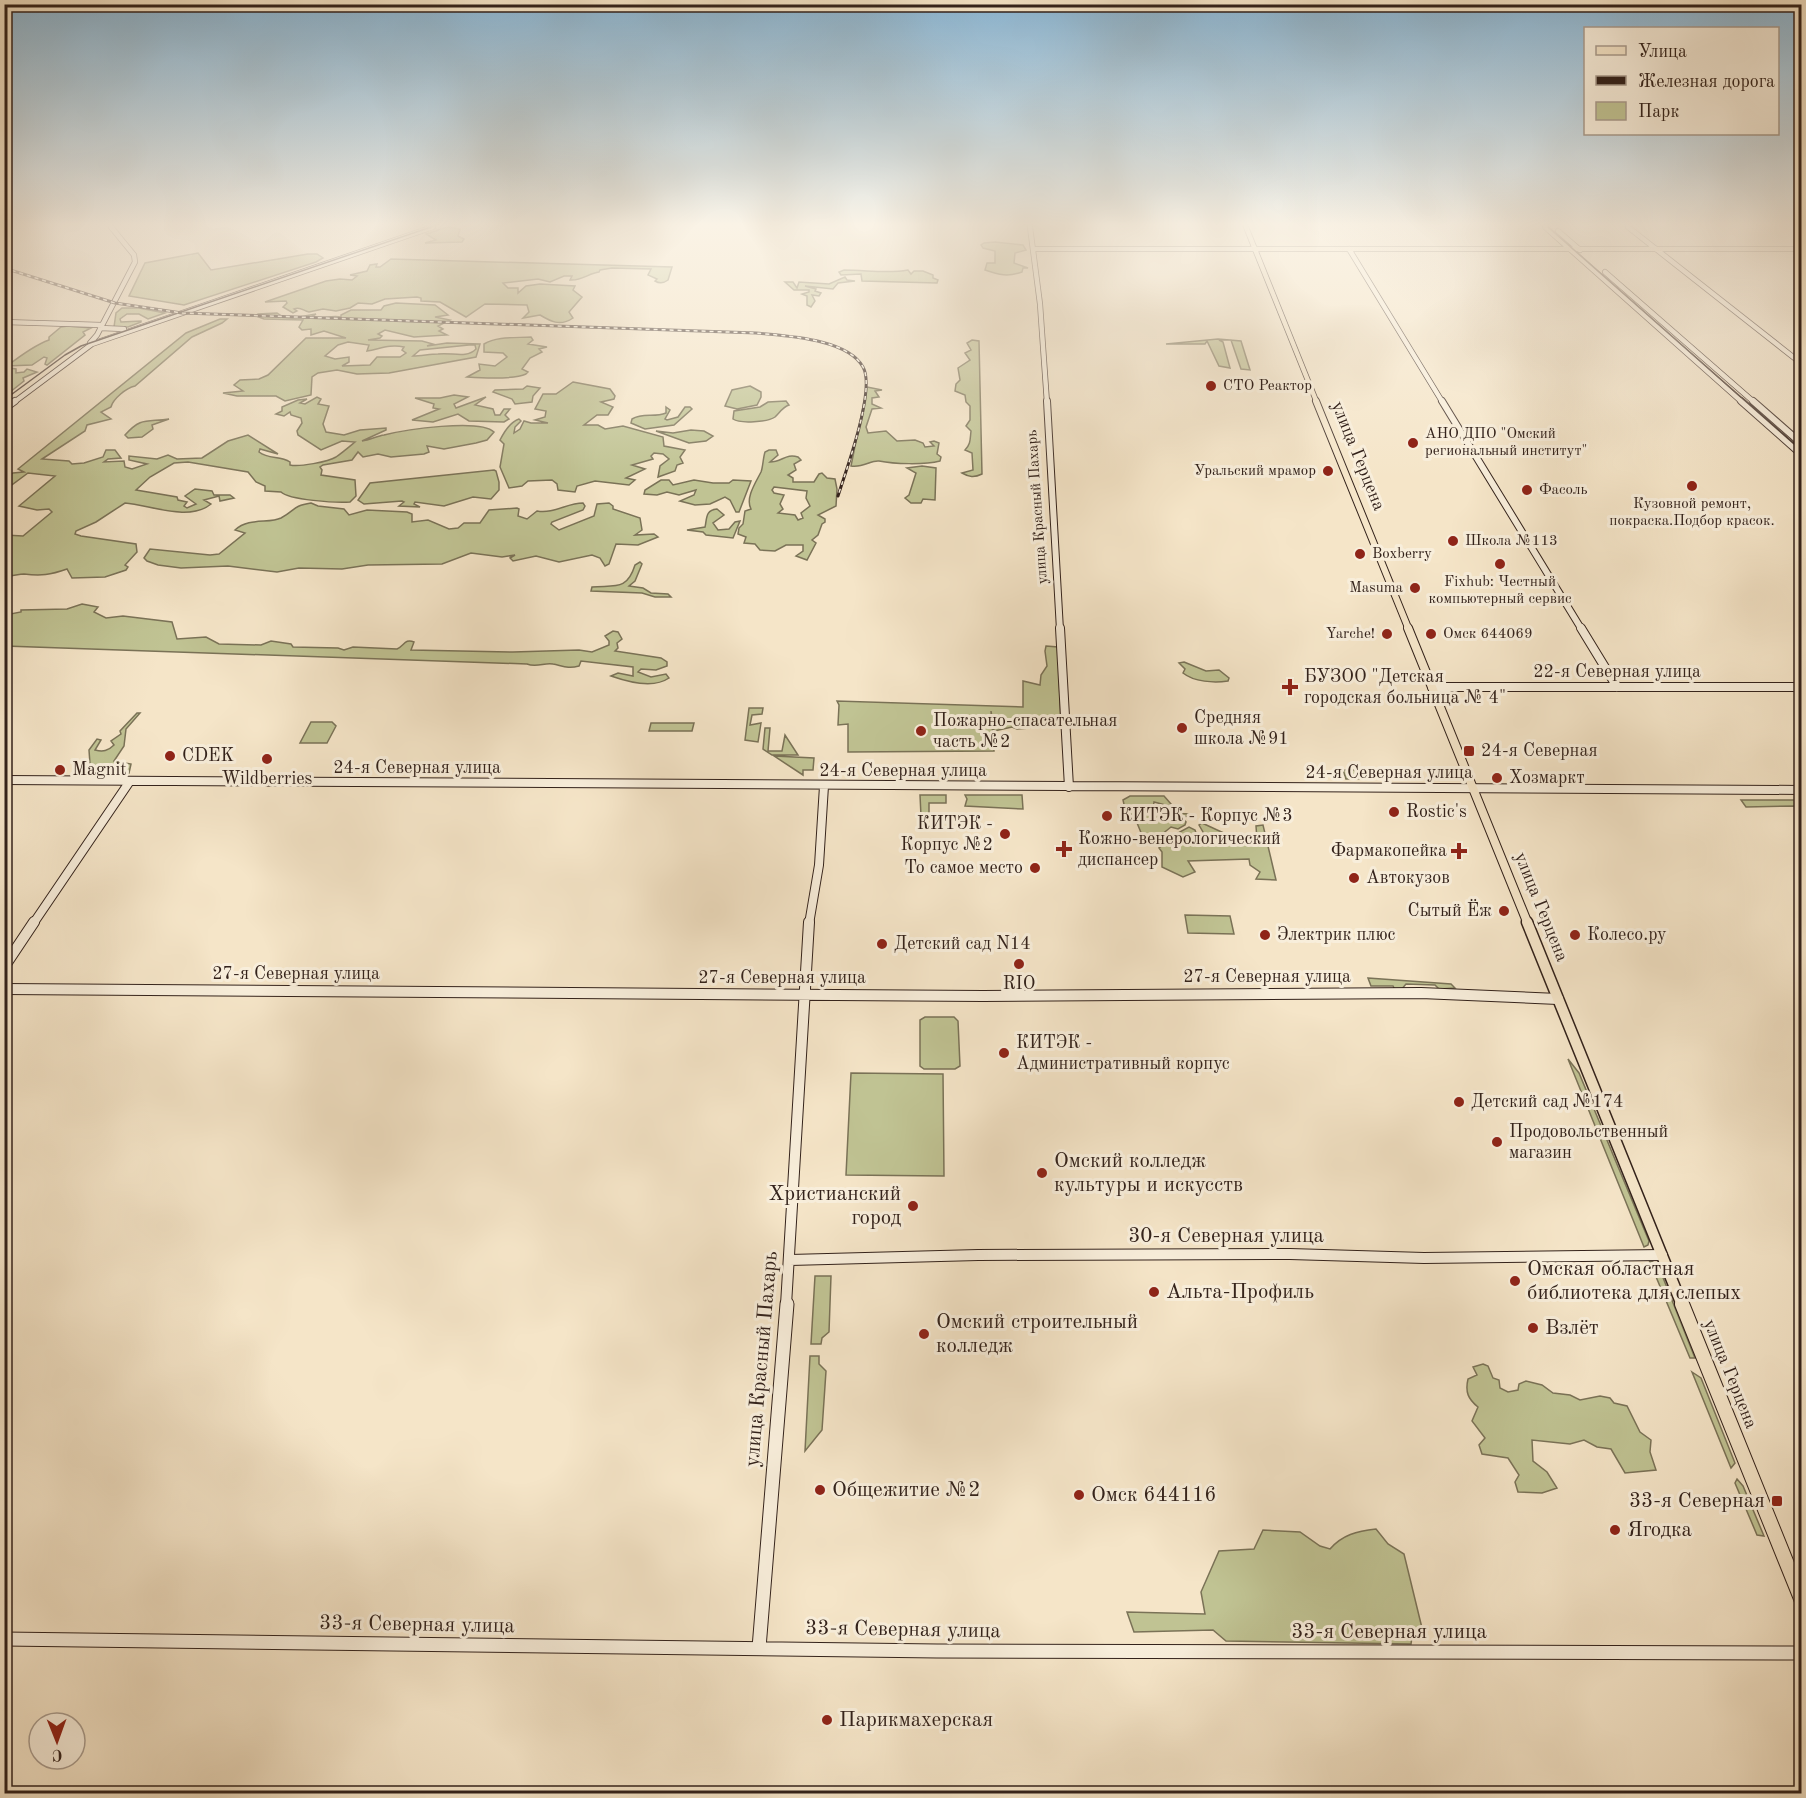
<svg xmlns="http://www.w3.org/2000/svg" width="1806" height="1798" viewBox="0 0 1806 1798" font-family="'Old Standard TT',serif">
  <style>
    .green { fill: #c0c393; stroke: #7a7257; stroke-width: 1.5; fill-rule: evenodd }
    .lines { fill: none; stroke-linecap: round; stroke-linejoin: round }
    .secondary-far4-casing { stroke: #33221b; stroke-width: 6 }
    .secondary-far3-casing { stroke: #33221b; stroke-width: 8 }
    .secondary-far2-casing { stroke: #33221b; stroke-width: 10 }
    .secondary-far1-casing { stroke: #33221b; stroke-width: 12 }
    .secondary-casing { stroke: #33221b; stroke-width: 15 }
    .primary-far4-casing { stroke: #33221b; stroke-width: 6 }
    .primary-far3-casing { stroke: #33221b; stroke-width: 8 }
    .primary-far2-casing { stroke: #33221b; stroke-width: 10 }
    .primary-far1-casing { stroke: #33221b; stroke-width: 13 }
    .primary-casing { stroke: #33221b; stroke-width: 16 }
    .secondary-far4 { stroke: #f8eedb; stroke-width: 4.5 }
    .secondary-far3 { stroke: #f8eedb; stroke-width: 6 }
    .secondary-far2 { stroke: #f8eedb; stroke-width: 8 }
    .secondary-far1 { stroke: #f8eedb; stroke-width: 10 }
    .secondary { stroke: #f8eedb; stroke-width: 13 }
    .primary-far4 { stroke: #f5e5c8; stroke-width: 4.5 }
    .primary-far3 { stroke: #f5e5c8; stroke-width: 6 }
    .primary-far2 { stroke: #f5e5c8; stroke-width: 8 }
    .primary-far1 { stroke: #f5e5c8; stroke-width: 10 }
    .primary { stroke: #f5e5c8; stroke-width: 14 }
    .tram { stroke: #33221b; stroke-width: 1.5 }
    .rail-casing { stroke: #33221b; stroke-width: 3 }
    .rail { stroke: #f8eedb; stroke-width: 1.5; stroke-dasharray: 4; stroke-linecap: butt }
    .poi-dot { fill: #8f2418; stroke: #f8eedb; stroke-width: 2 }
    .labels { text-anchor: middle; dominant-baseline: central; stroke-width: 6; stroke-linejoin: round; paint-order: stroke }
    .far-poi-label { font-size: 15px; fill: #33221b; stroke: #f8eedb; text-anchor: start }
    .far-street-label { font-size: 15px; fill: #33221b; stroke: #f8eedb }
    .street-label { font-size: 18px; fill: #33221b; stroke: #f8eedb }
    .poi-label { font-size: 18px; fill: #33221b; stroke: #f8eedb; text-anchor: start }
    .near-poi-label { font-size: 21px; fill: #33221b; stroke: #f8eedb; text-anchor: start }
    .near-street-label { font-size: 21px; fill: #33221b; stroke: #f8eedb }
  </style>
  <rect width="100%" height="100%" fill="#f5e5c8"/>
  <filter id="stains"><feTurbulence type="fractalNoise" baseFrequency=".00333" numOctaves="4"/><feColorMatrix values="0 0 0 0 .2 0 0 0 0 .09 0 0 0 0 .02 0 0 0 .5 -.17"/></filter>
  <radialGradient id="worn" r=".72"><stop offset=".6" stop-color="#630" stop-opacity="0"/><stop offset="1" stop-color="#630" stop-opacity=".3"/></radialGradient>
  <!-- green -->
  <path class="green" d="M447,227L460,229L458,236L464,239L462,242L425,243L436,240L426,234Z
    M995,242L1023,245L1026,250L1015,253L1014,263L1028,268H1023L1022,272C1008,277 999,275 985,270L987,263H995V251L983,248L981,245L984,243Z
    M198,253L211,270L308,254H317L323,258L316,262L184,305L129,296L145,263Z
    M391,259L672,267L668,280C664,283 660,284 655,281L657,279L648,275L651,269L612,268L600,270L599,272C589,273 582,281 570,280L572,276H564L550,282L538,279L503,283L508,288H518V293L526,286L540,284L575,286L573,290L582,297L569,312L573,318C560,327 550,321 540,315L523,318L529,312L527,305L485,304L466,317L440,302L421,301V298L417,297L385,299L372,304L358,303L350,308L336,311L323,309L309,312C303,311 301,306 294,309L297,311L293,313L283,307L287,303L286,301L265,302L326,281L340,279L352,280L357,276L350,275L367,271L370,265L377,264L376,267H380Z
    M844,270C867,270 888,274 908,270L911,274L914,271H923L933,275V278L938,280L937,283L862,281L861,274L841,275L839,272Z
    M845,277L847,280L855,281L838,283L833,289L805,286L816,289L815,291L821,293L819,296L812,295L815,301L811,307L807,305V296L802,294L809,292V290H794L785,282H793L797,288L799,282L829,284Z
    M396,303L435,305L448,315L435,317L450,320L438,326L443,329L439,331L447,335L414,337L385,330L378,334L382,336L380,338L368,340L422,341L433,344L427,346L447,343L480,344L476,357L389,373L357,374L337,370L318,373L312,377L311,395L285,401L276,396H237L223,393L243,391L234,385L240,380L259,379L268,375L306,338H346L324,331L311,335V329L302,330L299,327L303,320L264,319L256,316L258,314L277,313L280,315L277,317L293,318L316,314L311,317C321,320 330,315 341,317V315L351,310H381L384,306ZM348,342L369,345L367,351C380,349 389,344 404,347L402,350L406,353L400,357H377L370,365L342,366L349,362V357L335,359L325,356L338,345ZM469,345H475L476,349C466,359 452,352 438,354C430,354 421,356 413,356L420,350Z
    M122,308H139L165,313L148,319L139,314H127L120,319L121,322L141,321V322L128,327H114L116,313Z
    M220,319H227L222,323L192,337L135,386C126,388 113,399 111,407L101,412L111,419L87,425L85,431L42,459L69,461L72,464L84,463L103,457L106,450H115L121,458L108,459L104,462L124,461L125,467L132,469L147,464L129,460V456L157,459L168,455L177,459L202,458L228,441L248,435L278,454L260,449L259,452C269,460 280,455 290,462V465C299,467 328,462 336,457C342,453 349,447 355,442L342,441L321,450L298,435L297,431L302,423L301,418L291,415L290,412L284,416L276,414L282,411V407L298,400L307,399L300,403L305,404L317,397L321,399L318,404L329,406L323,424L326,432L344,435L360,430L386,428V430L362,441C370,440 377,436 384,435C404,430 480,418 494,432L487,440L476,443L444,449L427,446L429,452L424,454L391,457L378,454L363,457L358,452L352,460L323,465L320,467L322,470L321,475L355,480L356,496L350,502C336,503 289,500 281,492L265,491V486L256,482L248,472L188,462L174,463L150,477L136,490L177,497L178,500L187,502L184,506L187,508L196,504L185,496L195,489L212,491L214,495H230L234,498L220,501L219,496L204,500L211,504C189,522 150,505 125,503L96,522L76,531L75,534L81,536L136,544L137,552L125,565L128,567L126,570L105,577L72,578L67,569C50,575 41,576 24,574C18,574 11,577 5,576V535L23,536L52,512L49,509L37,510L19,506L55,476L28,473L5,490V479L13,473L24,472L18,469L186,333Z
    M68,326L91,328L83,332L85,335L47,365L45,364L47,358L44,357L32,365L7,366C20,356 35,345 49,340V337L61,327Z
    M531,337L533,340L528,344L547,347L539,349L542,352L530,358L522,369L528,372L526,374C513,380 482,378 467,377L480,370L479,364L495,366L507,357L503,353L484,352V344C497,336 516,338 531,337Z
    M1218,339L1241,341L1250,370L1241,369L1231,340H1219L1223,342L1230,368L1219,366L1207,341L1205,344H1166Z
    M972,340L979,341L982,474C974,478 969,477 962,473L973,470L972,453L965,450C971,444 970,439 971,431L966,426L970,420V406L966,402L965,395L955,391L956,384L960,380L958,368L970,360L965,353L971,350L967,343Z
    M10,368L16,369V373L24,372L27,369L37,372L23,378L24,381L5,396V373Z
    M573,382L610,389L615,396L614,399L601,402L613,407L608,415H597L584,425H598L605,429L623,426L663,437L664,446L685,450L680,457L683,463L677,465L675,471L658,477L660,466L669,459L663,454L654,453L651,456L653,459L632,465L645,469L626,478L635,480L629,485L595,481L577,486L575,492L558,490L557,484L552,480L528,481L522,486L509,488L500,467L504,444L500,440C504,432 510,422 519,419L521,421L515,427L514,433L520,429L524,421L531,423H548L535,420L545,417L546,411L535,409L543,394H556Z
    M527,386L540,388L533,396L532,402L515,404L512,399L493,392L495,390L523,389Z
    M750,386L761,392V397L757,405L737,409L725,406L732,390Z
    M867,387L882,390L875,391L879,397L872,398V404L881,408L872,409L866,427L868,433L886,431L897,441L915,440L923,443L925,447L934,446L930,442L934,441L939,443L937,454L941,457L940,461C924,465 894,464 879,461C871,460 863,468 851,466Z
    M454,395L468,397L454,404L456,408L486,397L475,405L493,409L495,415H500L504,409H510L505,415L509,419L504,422L469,421L458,414L433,422L412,420L439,409L433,408L434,404L415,398H440Z
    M786,401L789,405C783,407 780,412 775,417C768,422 740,424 733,419L734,411L760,407L768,402Z
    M666,407L670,410L665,419L667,420L678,417L685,407H690L692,409L674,425L645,429L631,423L632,419C643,412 654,418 666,413Z
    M169,419L152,425L153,429L142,437L128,438L125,435C141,417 146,422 169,419Z
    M691,430L704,431L713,436L706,441L689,443L656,431L673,433Z
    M769,450H776L778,455L770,462C782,462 786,453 798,457L801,460L794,464L796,470L788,475L793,478V482H814L819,474L822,473L827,478L835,479L837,489L836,506L818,515L825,519V522L822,524L818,535L812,540L816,543L807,560L796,556L803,551V545H786L775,551L760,550L755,544L744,543L746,537L738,534L739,528L743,524L745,511L751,509C745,498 756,482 761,472C763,467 763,458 765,452ZM774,487L807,491L806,498L810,506L801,513L803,518L798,520L795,515L778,513L783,509L780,504L784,495L774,493L772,490Z
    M922,466L936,468L935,500L923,499L921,503H911L905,498L909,495L916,473L907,468Z
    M494,470L496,471L499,482V490L491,499L473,497L444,506L415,502L414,504L420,507L399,506L404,502L402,501L364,504L358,500L370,483Z
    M661,480H669L673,485L694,480L713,483H729L733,480L751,481L739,512H736L730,500L725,497L710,504L695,505L680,501L694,495L696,490L679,495L667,492L657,495L644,494L645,490Z
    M311,503L318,506L344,509L349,515L367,510L407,512L412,514V522L428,520L449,529L458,528L464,523H480L489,510L517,508L519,509L518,516L527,519L537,511C554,514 567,503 583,503L585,506L583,510L552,522L551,524L559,530L594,516L597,504L609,503L613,506V509L640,518L642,530L635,535L654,534L658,537L638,545L616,544L609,564L605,566L600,558L592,555L559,562L536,556L513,561L510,558L515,555L502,557L471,553L442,564L368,565L342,569L299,568L277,572L228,566L181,568L158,565L147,561L144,558L150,549L210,555L219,554L245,533L235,530C249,517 269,524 281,518C296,510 292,506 311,503Z
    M717,509L724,515L713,523L718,530L729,529L735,522L740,521L733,538L706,535L703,532L687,530L705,527C707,519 705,510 717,509Z
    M640,562L642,564L635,581L629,586L643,588L651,593L668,594L671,597H655L642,593L591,591L592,587C615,585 627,591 635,565Z
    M82,604L98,607L94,612L106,618L123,616L172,622L177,639L206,637L219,644L261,645L271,641L291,644L293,647L338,648L344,650L353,647L397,649C404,646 405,638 414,642L411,650L513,652L579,650L592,652L609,645V641L605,636L613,631L618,632L622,639L617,643L618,648L615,651L661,658L667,662V666L656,670L641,669L638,672L651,677L666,674L669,678C653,689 628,682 611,676L618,673L633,676V667L581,661L579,666C568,669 563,666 553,664C545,662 537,668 527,664L5,646V615L21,612V610L67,609Z
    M1046,646L1058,647L1061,727H1041L1035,724L1030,728L1017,729L1012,727L994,731L991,711L994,751L848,752V724L838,725L839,705L837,701L1023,707V681L1040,685L1041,675L1047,666L1045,651Z
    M1184,662L1206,671L1219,670L1229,678L1228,681C1214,683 1194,682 1183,673L1185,669L1179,663Z
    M749,708H763L762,714L752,715L750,725L761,723L758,742L745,740Z
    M137,713H140L126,729L124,746L114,761L131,764L129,773L81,775L90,764L89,750L97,739L101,740L95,750C103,752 108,751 114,745L111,741L121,734L120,731Z
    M311,722H332L336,726L327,743H300Z
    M651,723H694L692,731H649Z
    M765,728H770L768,751H782L785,735L798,755H772L763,749Z
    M774,756L814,758L813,770H803V775Z
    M1343,770H1391L1398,775L1394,778L1346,779Z
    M920,795H946V803H929V820L921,816Z
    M965,795H1022L1023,809L965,806L967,799Z
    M1130,796H1164L1171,804L1169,806L1154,802L1153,809L1150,811L1166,816L1167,813L1190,814L1189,816L1182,817L1186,822L1185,825L1178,829L1171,827L1161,835H1142L1135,818L1125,809L1123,800Z
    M1741,800H1801V809L1796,806L1746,807Z
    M1202,823L1226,834V840C1238,843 1246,845 1257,840L1256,826L1263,825L1276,880L1256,879L1260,872L1250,865L1249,859L1188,861L1195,872L1183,877L1162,867V852L1159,848L1171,839L1187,842L1186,839L1174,835L1189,827L1195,830L1199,841L1205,844L1207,839L1199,825Z
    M1185,915L1230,916L1234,934L1188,933Z
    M1368,978L1451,984L1455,988L1439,989L1435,985L1406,984L1401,990H1395L1393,986H1371Z
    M925,1017H954L958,1021L960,1066L955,1069H924L920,1066V1020Z
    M1568,1059L1579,1073L1649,1241L1648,1245L1644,1247Z
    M851,1073L943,1074L944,1176L846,1175Z
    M1649,1260L1658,1265L1695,1358H1690Z
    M815,1276H831L829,1332L822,1338L821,1344H811Z
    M810,1356H819V1364L826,1371L822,1430L805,1451Z
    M1483,1364L1488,1366L1493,1378L1499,1380L1500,1388L1508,1392L1518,1390L1519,1384L1526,1381L1542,1385L1553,1393L1570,1395L1580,1400L1600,1396L1610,1398L1614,1403L1627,1406L1640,1432L1651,1440L1650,1452L1656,1470L1625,1473L1611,1449L1597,1447L1584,1440L1570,1444L1532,1440L1533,1461L1547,1472L1557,1488L1542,1493L1518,1492L1515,1482L1519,1475L1508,1458L1482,1454L1479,1445L1485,1438L1472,1421L1478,1407C1468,1399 1465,1392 1468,1379L1477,1375L1473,1367Z
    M1692,1372L1701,1378L1735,1463L1731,1468Z
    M1737,1479L1743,1486L1764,1536L1757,1535L1735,1483Z
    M1376,1529L1388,1544L1404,1554L1422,1628L1413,1630L1411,1644L1226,1641L1213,1630L1134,1632L1127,1612L1205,1614L1201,1592L1219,1551L1254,1549L1263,1530L1300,1532L1320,1546L1330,1549C1342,1535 1357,1531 1376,1529Z"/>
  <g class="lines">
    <defs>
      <path id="secondary-far4" d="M1030,227L1040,304L1047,403
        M1545,227L1743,403
        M1628,227L1802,364
        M1558,231L1580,250
        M1033,249H1255
        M1349,249L1443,403
        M1605,272L1755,403
        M4,322L102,325
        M100,328L124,329
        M90,343L97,335L135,262L134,255L111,227
        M13,403L92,344L433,227"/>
      <path id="secondary-far3" d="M1047,401L1060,630
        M1442,401L1582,630
        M1741,401L1802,455
        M1753,401L1802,444
        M4,409L15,401"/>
      <path id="secondary-far2" d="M1060,628L1069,787
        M1581,628L1617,687
        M1432,687H1802
        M4,780L1802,790
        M33,924L130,781
        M809,924L819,865L824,786"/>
      <path id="secondary-far1" d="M4,967L34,922
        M4,989L983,996L1421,993L1558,999
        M790,1260L978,1255L1290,1254L1424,1258L1662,1255
        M786,1305L809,922"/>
      <path id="secondary" d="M4,1639L937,1651L1802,1653
        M759,1648L787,1304"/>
      <path id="primary-far4" d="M1246,227L1317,403
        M1255,249H1802"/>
      <path id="primary-far3" d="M1316,401L1409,630"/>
      <path id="primary-far2" d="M1408,628L1528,924"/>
      <path id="primary-far1" d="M1527,922L1682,1305"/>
      <path id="primary" d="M1682,1304L1802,1601"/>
    </defs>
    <!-- secondary-far4 casing -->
    <use href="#secondary-far4" class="secondary-far4-casing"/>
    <!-- secondary-far3 casing -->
    <use href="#secondary-far3" class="secondary-far3-casing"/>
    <!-- secondary-far2 casing -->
    <use href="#secondary-far2" class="secondary-far2-casing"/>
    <!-- secondary-far1 casing -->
    <use href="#secondary-far1" class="secondary-far1-casing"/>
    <!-- secondary casing -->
    <use href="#secondary" class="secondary-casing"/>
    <!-- primary-far4 casing -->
    <use href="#primary-far4" class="primary-far4-casing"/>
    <!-- primary-far3 casing -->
    <use href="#primary-far3" class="primary-far3-casing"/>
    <!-- primary-far2 casing -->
    <use href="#primary-far2" class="primary-far2-casing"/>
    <!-- primary-far1 casing -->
    <use href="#primary-far1" class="primary-far1-casing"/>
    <!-- primary casing -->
    <use href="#primary" class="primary-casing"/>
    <!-- secondary-far4 -->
    <use href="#secondary-far4" class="secondary-far4"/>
    <!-- secondary-far3 -->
    <use href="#secondary-far3" class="secondary-far3"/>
    <!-- secondary-far2 -->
    <use href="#secondary-far2" class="secondary-far2"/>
    <!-- secondary-far1 -->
    <use href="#secondary-far1" class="secondary-far1"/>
    <!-- secondary -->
    <use href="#secondary" class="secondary"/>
    <!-- primary-far4 -->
    <use href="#primary-far4" class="primary-far4"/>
    <!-- primary-far3 -->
    <use href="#primary-far3" class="primary-far3"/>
    <!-- primary-far2 -->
    <use href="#primary-far2" class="primary-far2"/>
    <!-- primary-far1 -->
    <use href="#primary-far1" class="primary-far1"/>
    <!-- primary -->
    <use href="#primary" class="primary"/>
    <!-- tram -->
    <path class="tram" d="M1548,227L1802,451
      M4,400L65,355L81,346L431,227"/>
    <defs>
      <path id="rail" d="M4,268L115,303L182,313L756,333C784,336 847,338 863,367C876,390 846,470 838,496"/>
    </defs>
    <!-- rail casing -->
    <use href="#rail" class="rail-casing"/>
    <!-- rail -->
    <use href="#rail" class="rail"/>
  </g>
  <!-- sky -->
  <linearGradient id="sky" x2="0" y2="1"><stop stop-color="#8bb8d7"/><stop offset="0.47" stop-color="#faf3e6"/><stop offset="1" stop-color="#faf3e6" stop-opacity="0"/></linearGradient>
  <rect width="1806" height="478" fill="url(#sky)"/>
  <!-- markers -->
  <g class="poi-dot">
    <circle cx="1211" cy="386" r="6"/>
    <circle cx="1413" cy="443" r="6"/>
    <circle cx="1328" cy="471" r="6"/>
    <circle cx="1692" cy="486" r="6"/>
    <circle cx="1527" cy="490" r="6"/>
    <circle cx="1453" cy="541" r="6"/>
    <circle cx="1360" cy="554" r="6"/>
    <circle cx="1500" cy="564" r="6"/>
    <circle cx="1415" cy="588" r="6"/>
    <circle cx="1387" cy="634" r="6"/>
    <circle cx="1431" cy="634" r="6"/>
    <path d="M1287 678h6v6h6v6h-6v6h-6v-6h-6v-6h6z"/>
    <circle cx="1182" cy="728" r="6"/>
    <circle cx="921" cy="731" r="6"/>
    <rect x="1463" y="745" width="12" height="12" rx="3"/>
    <circle cx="170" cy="756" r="6"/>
    <circle cx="267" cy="759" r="6"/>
    <circle cx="60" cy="770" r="6"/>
    <circle cx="1497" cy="778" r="6"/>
    <circle cx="1394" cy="812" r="6"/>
    <circle cx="1107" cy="816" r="6"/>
    <circle cx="1005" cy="834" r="6"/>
    <path d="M1061 840h6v6h6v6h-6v6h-6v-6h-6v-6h6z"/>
    <path d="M1456 842h6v6h6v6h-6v6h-6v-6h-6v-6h6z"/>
    <circle cx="1035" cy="868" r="6"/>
    <circle cx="1354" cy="878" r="6"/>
    <circle cx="1504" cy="911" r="6"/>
    <circle cx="1265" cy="935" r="6"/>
    <circle cx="1575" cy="935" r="6"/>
    <circle cx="882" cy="944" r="6"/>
    <circle cx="1019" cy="964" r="6"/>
    <circle cx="1004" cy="1053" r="6"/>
    <circle cx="1459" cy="1102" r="6"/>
    <circle cx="1497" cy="1142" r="6"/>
    <circle cx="1042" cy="1173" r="6"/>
    <circle cx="913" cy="1206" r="6"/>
    <circle cx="1515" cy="1281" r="6"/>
    <circle cx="1154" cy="1292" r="6"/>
    <circle cx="1533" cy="1328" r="6"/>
    <circle cx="924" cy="1334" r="6"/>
    <circle cx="820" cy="1490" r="6"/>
    <circle cx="1079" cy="1495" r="6"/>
    <rect x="1771" y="1495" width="12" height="12" rx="3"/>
    <circle cx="1615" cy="1530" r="6"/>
    <circle cx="827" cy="1720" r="6"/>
  </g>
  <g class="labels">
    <!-- far-poi labels -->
    <g class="far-poi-label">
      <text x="1223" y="386">СТО Реактор</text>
      <text x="1425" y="434">АНО ДПО "Омский<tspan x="1425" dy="17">региональный институт"</tspan></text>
      <text x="1316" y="471" text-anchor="end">Уральский мрамор</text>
      <text x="1539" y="490">Фасоль</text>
      <text x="1692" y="504" text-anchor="middle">Кузовной ремонт,<tspan x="1692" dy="17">покраска.Подбор красок.</tspan></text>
      <text x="1465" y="541">Школа №113</text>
      <text x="1372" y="554">Boxberry</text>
      <text x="1500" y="582" text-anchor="middle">Fixhub: Честный<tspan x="1500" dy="17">компьютерный сервис</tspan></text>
      <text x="1403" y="588" text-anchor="end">Masuma</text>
      <text x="1375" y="634" text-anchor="end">Yarche!</text>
      <text x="1443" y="634">Омск 644069</text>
    </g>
    <!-- far-street labels -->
    <g class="far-street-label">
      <text transform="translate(1038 507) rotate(-94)">улица Красный Пахарь</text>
    </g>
    <!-- street labels -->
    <g class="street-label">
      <text transform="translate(1358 456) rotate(68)">улица Герцена</text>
      <text x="1617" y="672">22-я Северная улица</text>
      <text x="417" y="768">24-я Северная улица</text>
      <text x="903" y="771">24-я Северная улица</text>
      <text x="1389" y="773">24-я Северная улица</text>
      <text transform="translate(1541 907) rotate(68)">улица Герцена</text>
      <text x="296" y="974">27-я Северная улица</text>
      <text x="1267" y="977">27-я Северная улица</text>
      <text x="782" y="978">27-я Северная улица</text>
      <text transform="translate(1730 1374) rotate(68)">улица Герцена</text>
    </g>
    <!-- poi labels -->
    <g class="poi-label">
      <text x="1304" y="677">БУЗОО "Детская<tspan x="1304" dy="21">городская больница № 4"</tspan></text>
      <text x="1194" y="718">Средняя<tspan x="1194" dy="21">школа №91</tspan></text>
      <text x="933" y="721">Пожарно-спасательная<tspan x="933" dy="21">часть №2</tspan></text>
      <text x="1481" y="751">24-я Северная</text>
      <text x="182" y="756">CDEK</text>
      <text x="72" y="770">Magnit</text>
      <text x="1509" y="778">Хозмаркт</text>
      <text x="267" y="779" text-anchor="middle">Wildberries</text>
      <text x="1406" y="812">Rostic's</text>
      <text x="1119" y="816">КИТЭК - Корпус №3</text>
      <text x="993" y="824" text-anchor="end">КИТЭК -<tspan x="993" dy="21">Корпус №2</tspan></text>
      <text x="1078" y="839">Кожно-венерологический<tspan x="1078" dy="21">диспансер</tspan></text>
      <text x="1447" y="851" text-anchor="end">Фармакопейка</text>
      <text x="1023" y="868" text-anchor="end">То самое место</text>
      <text x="1366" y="878">Автокузов</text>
      <text x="1492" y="911" text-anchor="end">Сытый Ёж</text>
      <text x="1277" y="935">Электрик плюс</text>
      <text x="1587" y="935">Колесо.ру</text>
      <text x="894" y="944">Детский сад N14</text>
      <text x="1019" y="984" text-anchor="middle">RIO</text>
      <text x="1016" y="1043">КИТЭК -<tspan x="1016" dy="21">Административный корпус</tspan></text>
      <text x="1471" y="1102">Детский сад №174</text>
      <text x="1509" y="1132">Продовольственный<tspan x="1509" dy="21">магазин</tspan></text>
    </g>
    <!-- near-poi labels -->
    <g class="near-poi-label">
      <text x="1054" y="1161">Омский колледж<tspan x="1054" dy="24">культуры и искусств</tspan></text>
      <text x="901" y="1194" text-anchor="end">Христианский<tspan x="901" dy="24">город</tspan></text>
      <text x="1527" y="1269">Омская областная<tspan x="1527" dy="24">библиотека для слепых</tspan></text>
      <text x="1166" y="1292">Альта-Профиль</text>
      <text x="936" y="1322">Омский строительный<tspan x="936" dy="24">колледж</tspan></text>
      <text x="1545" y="1328">Взлёт</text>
      <text x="832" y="1490">Общежитие №2</text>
      <text x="1091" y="1495">Омск 644116</text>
      <text x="1765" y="1501" text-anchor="end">33-я Северная</text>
      <text x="1627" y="1530">Ягодка</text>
      <text x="839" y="1720">Парикмахерская</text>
    </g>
    <!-- near-street labels -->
    <g class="near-street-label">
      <text x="1226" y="1236">30-я Северная улица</text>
      <text transform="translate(762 1359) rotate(-85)">улица Красный Пахарь</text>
      <text transform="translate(417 1625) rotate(1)">33-я Северная улица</text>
      <text transform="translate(903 1630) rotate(1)">33-я Северная улица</text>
      <text x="1389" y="1632">33-я Северная улица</text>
    </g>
  </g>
  <!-- margin -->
  <rect width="1806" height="1798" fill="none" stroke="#f5e5c8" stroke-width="24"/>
  <rect x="6" y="6" width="1794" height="1786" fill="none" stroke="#33221b" stroke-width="3"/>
  <rect x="12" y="12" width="1782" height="1774" fill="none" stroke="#33221b" stroke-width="1.5"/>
  <!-- legend -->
  <rect x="1584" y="27" width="195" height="108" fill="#f8eedb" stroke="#a99c8e" stroke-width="1.5"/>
  <rect x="1596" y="46" width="30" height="9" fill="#f5e5c8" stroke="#a99c8e" stroke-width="1.5"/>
  <text x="1638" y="57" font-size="18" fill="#33221b">Улица</text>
  <rect x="1596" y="76" width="30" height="9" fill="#33221b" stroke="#a99c8e" stroke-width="1.5"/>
  <text x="1638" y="87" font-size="18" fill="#33221b">Железная дорога</text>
  <rect x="1596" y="102" width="30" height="18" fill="#c0c393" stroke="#a99c8e" stroke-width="1.5"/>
  <text x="1638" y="117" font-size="18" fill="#33221b">Парк</text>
  <!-- north arrow -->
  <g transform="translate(57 1741) rotate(179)"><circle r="28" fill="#f8eedb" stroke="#a99c8e" stroke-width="1.5"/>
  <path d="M0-4.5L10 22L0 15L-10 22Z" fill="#8f2418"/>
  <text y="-9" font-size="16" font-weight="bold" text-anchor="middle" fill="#33221b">С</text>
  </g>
  <rect width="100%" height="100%" filter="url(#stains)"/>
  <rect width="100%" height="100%" fill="url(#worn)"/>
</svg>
